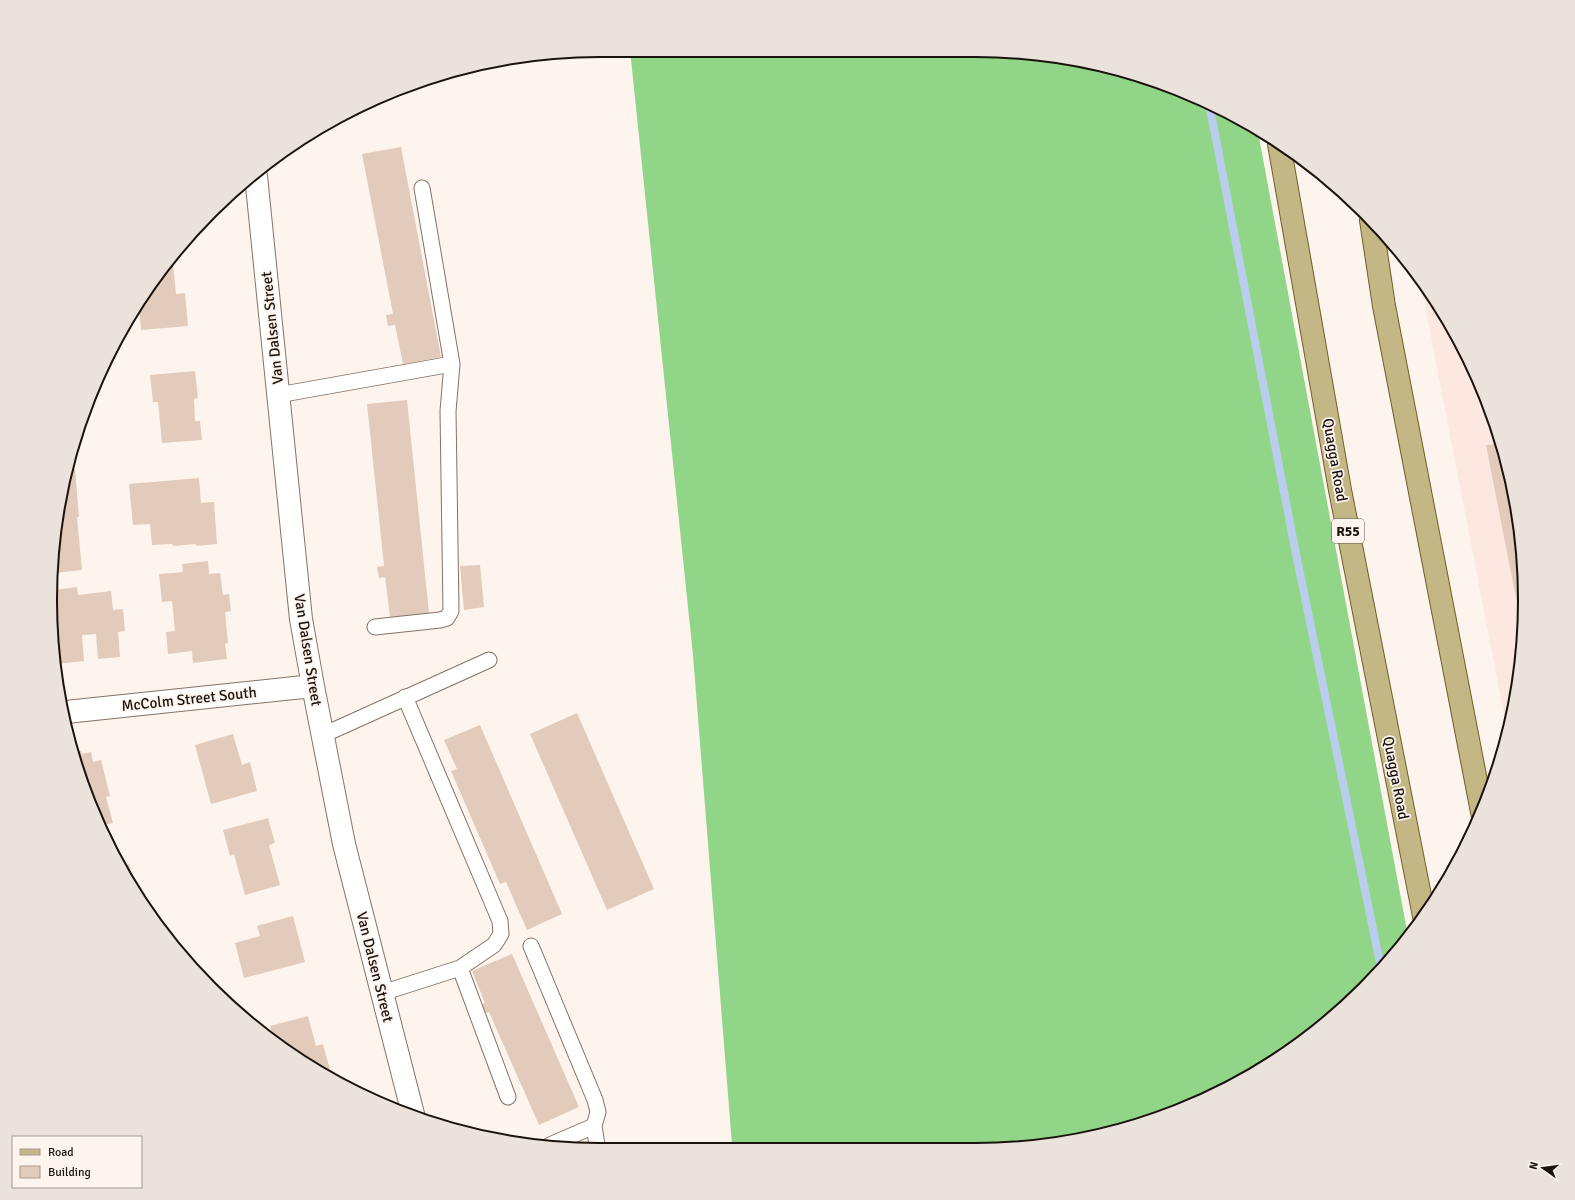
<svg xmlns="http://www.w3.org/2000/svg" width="1575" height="1200" viewBox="0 0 1575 1200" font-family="Signika,sans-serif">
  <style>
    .industrial { fill: #fce8e1 }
    .forest { fill: #91d688 }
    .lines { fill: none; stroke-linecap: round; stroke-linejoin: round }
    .stream { stroke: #bbcdef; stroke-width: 8 }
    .building { fill: #e2cbbb }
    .service-casing { stroke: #877263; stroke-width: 17 }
    .minor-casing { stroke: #877263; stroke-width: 24 }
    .primary-casing { stroke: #6f5e27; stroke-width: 24 }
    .service { stroke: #fff; stroke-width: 15 }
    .minor { stroke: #fff; stroke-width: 22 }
    .primary { stroke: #c4b786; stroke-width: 22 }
    .labels { text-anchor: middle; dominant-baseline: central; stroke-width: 3.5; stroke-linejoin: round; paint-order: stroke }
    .shield { fill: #fef4ee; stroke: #5e5650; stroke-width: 1 }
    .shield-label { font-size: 14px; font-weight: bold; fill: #1a120c }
    .street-label { font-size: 15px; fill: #1a120c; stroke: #fef4ee }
    .rim { fill: none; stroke: #1a120c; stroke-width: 2 }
  </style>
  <rect width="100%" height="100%" fill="#fef4ee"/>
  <!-- industrial -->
  <path class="industrial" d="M1420,280L1432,294L1483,389L1514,492L1525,600L1514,707L1507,730Z"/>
  <!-- forest -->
  <path class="forest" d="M630,50L1011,51L1118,69L1218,107L1258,132L1408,936L1364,989L1281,1057L1185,1108L1047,1145H732L693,655Z"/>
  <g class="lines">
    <!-- stream -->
    <path class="stream" d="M1209,103L1295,549L1381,968"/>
  </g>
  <!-- building -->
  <path class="building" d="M401,147L441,357L403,364L395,325L388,326L386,315L393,314L362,154Z
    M165,263H173L176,294L185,293L188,326L141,330L139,305Z
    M195,371L198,398L194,399L195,421H200L202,440L162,443L158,402H153L150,375Z
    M407,400L429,613L390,617L385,577L379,578L377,567L384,566L367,404Z
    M1500,444L1514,492L1525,600L1522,629L1486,445Z
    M75,469L79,517H77L82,570L55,573L61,492L68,470Z
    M199,478L201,503L214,502L217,544L196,546V544L173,546L172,544L152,545L150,524L133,525L129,484Z
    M208,561L209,574L220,573L223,595L229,594L231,611L225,612L228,643L225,644L227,659L193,663L192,651L168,654L166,632L175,631L172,601L162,602L159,574L183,572L182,564Z
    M480,565L484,607L464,610L460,566Z
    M77,587L78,595L111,591L113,610L123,609L125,631L118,632L120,657L98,659L96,634L82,635L84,661L57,664L51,636L54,590Z
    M577,713L654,889L607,910L530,734Z
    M480,725L562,914L527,930L506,882L500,884L451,771L457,769L444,740Z
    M233,734L242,765L250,762L257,791L211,804L195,745Z
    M81,751L82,754L91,752L93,762L101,760L110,796L106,797L113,823L103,825L79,777L74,753Z
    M268,818L275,843L269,845L280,885L245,895L234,854L230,856L223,830Z
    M129,864L136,890H135L123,866Z
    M293,916L305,962L244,978L235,943L260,936L257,926Z
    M512,954L579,1107L539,1125L489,1012L484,1014L480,1005L485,1003L472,971Z
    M308,1016L316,1046L323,1044L332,1077L295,1057L273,1040L270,1026Z"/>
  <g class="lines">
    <defs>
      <path id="service" d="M278,395L452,364L422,188
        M375,627L440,620L447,618L451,611L448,411L452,364
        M323,735L489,660
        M531,946L595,1100L598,1112L594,1126L597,1145
        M460,968L508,1097
        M382,993L460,968L494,945L501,934L500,921L405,697
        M550,1145L594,1126"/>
      <path id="minor" d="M256,176L301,619L313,686L344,844L413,1114
        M66,712L313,686"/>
      <path id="primary" d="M1279,144L1340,490L1424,916
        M1371,220L1384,306L1482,812"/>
    </defs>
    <!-- service casing -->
    <use href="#service" class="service-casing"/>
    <!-- minor casing -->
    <use href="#minor" class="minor-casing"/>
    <!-- primary casing -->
    <use href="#primary" class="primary-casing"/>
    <!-- service -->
    <use href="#service" class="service"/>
    <!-- minor -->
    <use href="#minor" class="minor"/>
    <!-- primary -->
    <use href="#primary" class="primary"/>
  </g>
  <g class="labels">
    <!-- shield labels -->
    <rect class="shield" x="1332" y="519" width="32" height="24" rx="3"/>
    <g class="shield-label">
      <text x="1348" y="531">R55</text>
    </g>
    <!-- street labels -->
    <g class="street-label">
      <text transform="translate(272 328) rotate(-96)">Van Dalsen Street</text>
      <text transform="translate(1335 460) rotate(80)">Quagga Road</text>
      <text transform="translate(308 650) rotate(81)">Van Dalsen Street</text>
      <text transform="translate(189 699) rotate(-6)">McColm Street South</text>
      <text transform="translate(1396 778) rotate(79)">Quagga Road</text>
      <text transform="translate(375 967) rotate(76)">Van Dalsen Street</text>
    </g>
  </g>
  <!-- crop -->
  <path d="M0 0H1575V1200H0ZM600 57H975A543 543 0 0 1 1518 600V600A543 543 0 0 1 975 1143H600A543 543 0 0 1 57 600V600A543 543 0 0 1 600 57Z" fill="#ece2dc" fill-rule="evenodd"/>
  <path class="rim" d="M600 57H975A543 543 0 0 1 1518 600V600A543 543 0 0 1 975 1143H600A543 543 0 0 1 57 600V600A543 543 0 0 1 600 57Z"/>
  <!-- legend -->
  <rect x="12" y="1136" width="130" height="52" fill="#fef4ee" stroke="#a39a94"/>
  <rect x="20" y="1149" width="20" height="6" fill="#c4b786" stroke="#a39a94"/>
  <text x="48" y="1156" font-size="12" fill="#1a120c">Road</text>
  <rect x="20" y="1166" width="20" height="12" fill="#e2cbbb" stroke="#a39a94"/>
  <text x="48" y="1176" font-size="12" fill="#1a120c">Building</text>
  <!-- north arrow -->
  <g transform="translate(1543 1168) rotate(284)" stroke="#fef4ee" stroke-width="3" paint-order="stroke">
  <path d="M0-3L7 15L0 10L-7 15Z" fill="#1a120c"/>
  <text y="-6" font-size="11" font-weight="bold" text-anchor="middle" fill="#1a120c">N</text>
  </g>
</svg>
